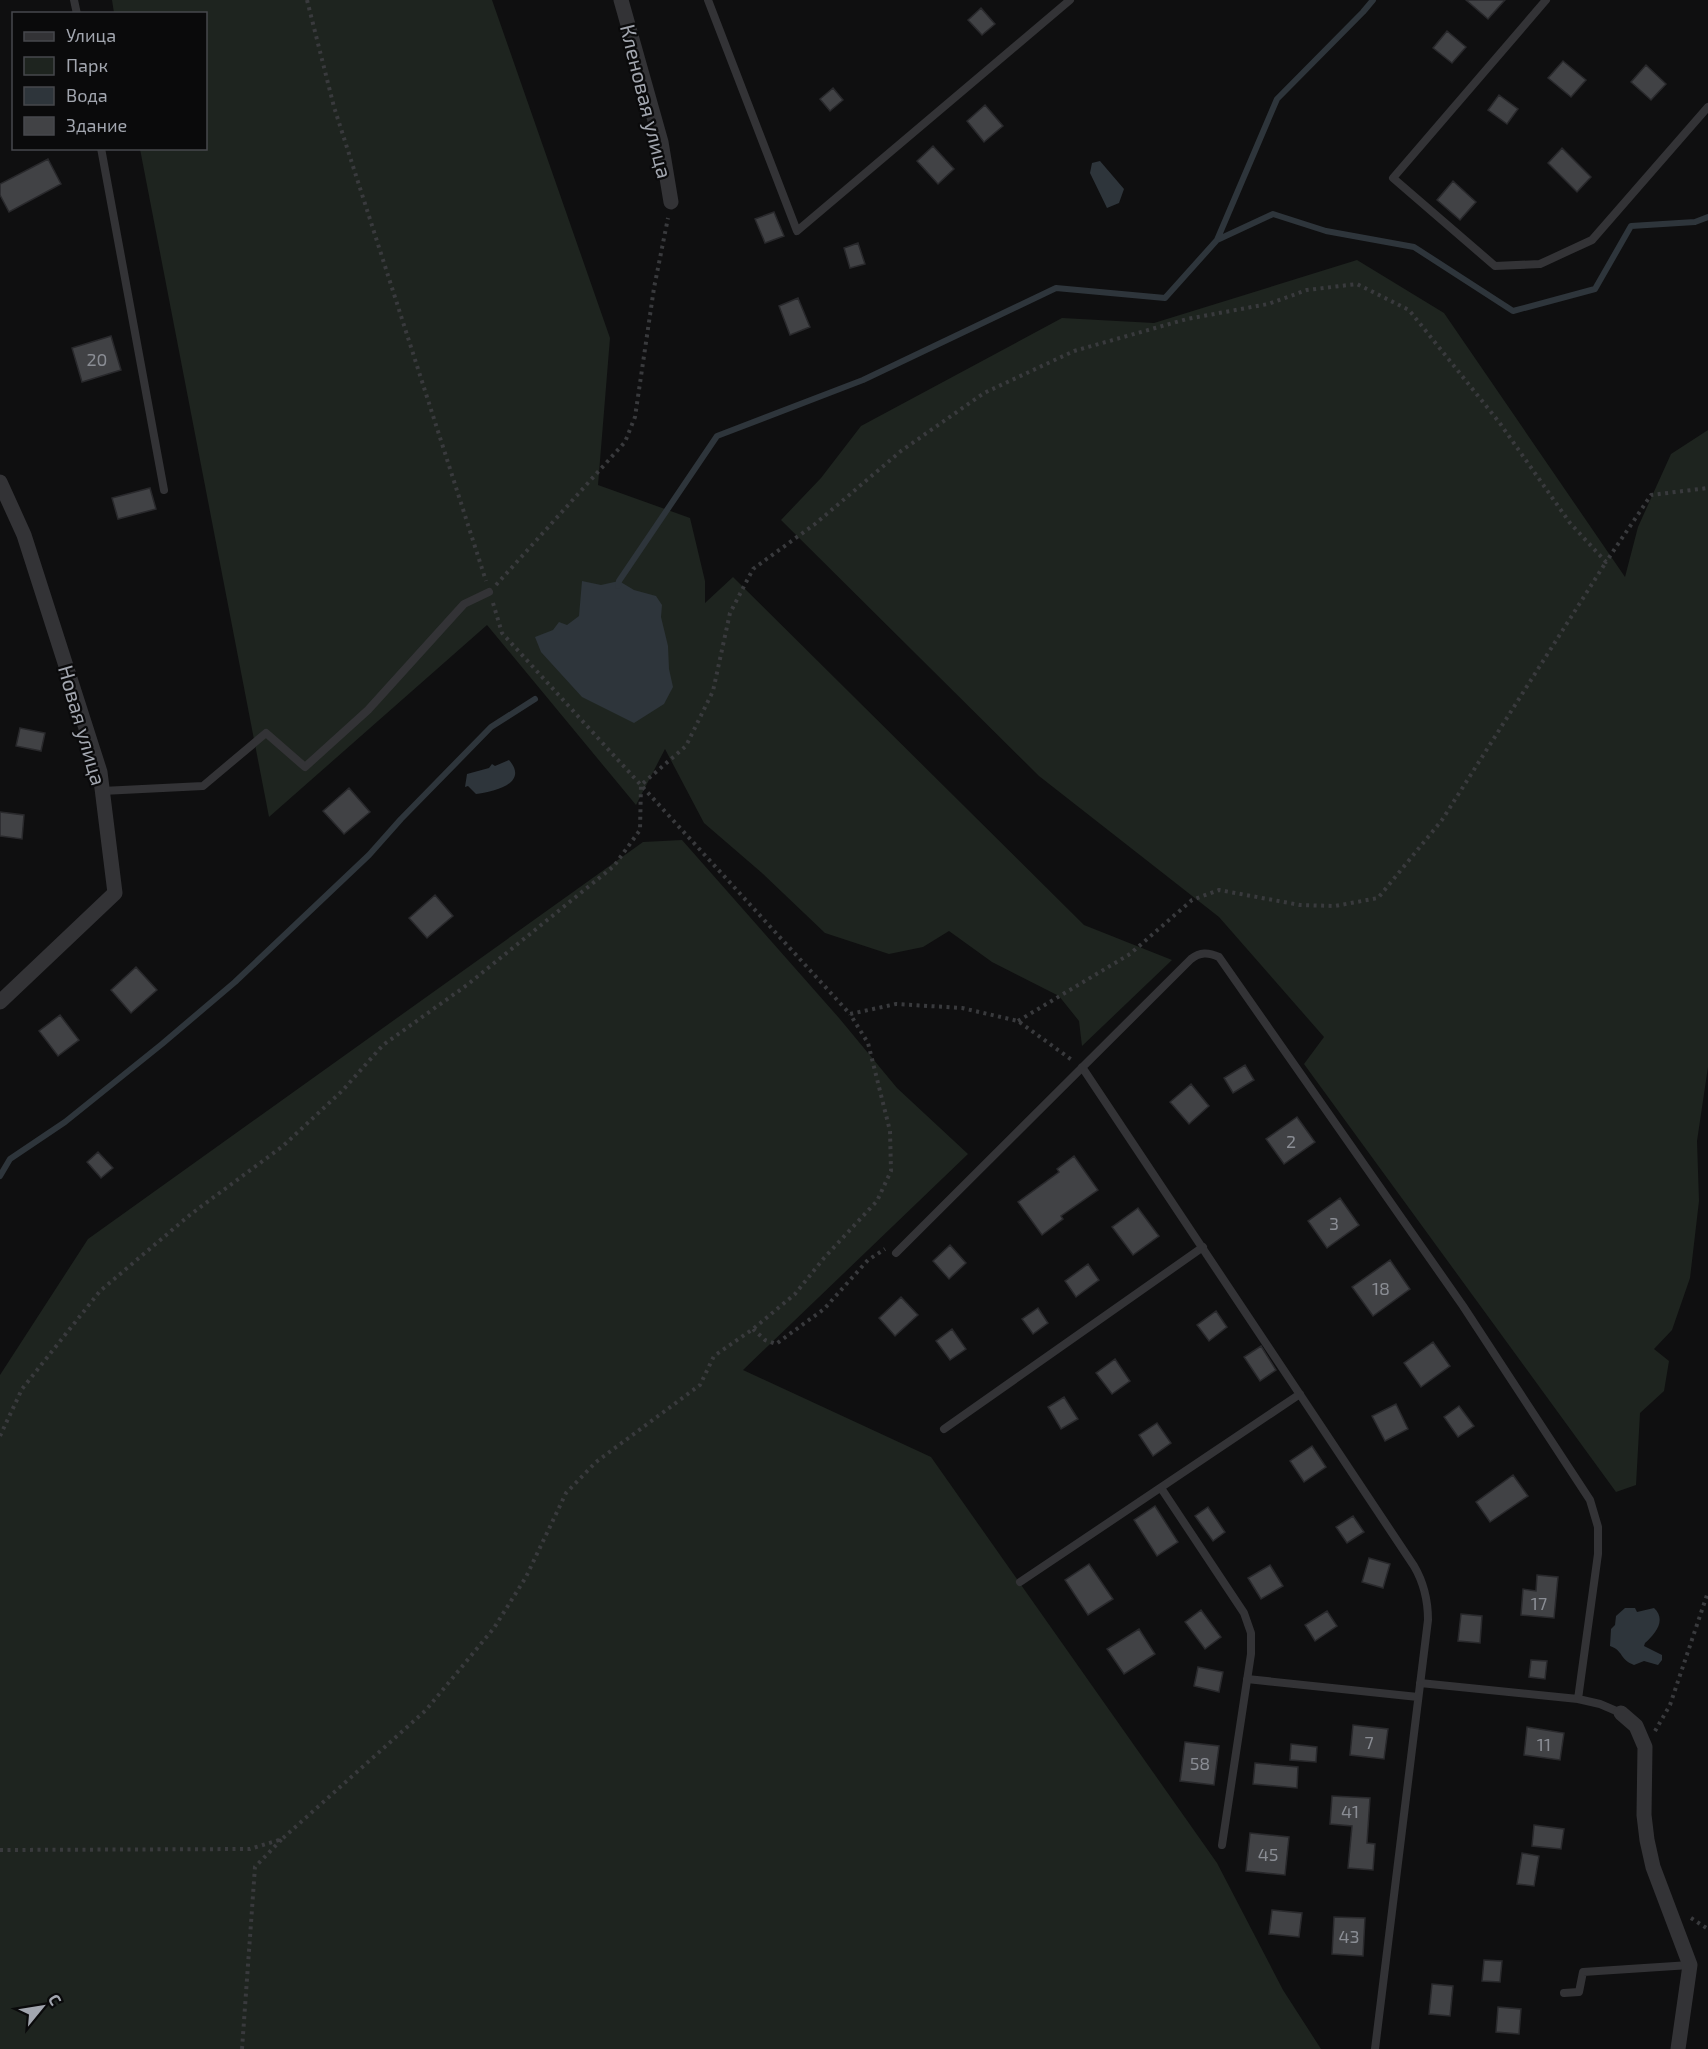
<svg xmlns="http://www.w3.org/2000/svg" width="1708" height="2049" viewBox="0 0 1708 2049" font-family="'Exo 2',sans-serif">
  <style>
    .green { fill: #1e241f }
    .water { fill: #2e353b }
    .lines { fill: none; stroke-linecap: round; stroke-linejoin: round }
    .stream { stroke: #2e353b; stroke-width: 6 }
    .building { fill: #414245; stroke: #29292c; stroke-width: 1.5 }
    .path { stroke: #393a3d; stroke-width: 4; stroke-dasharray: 3 4.5; stroke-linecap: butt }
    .service { stroke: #333336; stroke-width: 8 }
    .minor { stroke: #333336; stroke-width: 15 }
    .labels { text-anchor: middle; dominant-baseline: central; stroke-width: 4.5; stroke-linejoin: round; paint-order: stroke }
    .number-label { font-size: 18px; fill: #8a8d94 }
    .street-label { font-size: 21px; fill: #a2a6af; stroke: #0a0a0b }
  </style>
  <rect width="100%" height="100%" fill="#0f0f10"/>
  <!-- green -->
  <path class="green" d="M112,0H492L610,338L598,485L690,518L705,581V603L733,577L1084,925L1172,960L1082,1046L1079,1021L1059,996L992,962L949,931L923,947L889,954L825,933L762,873L704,823L665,749L636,805L487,625L269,817L140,149L206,148V14L114,13Z
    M1357,260L1444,313L1625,577L1638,527L1671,454L1708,430V1067L1697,1141L1699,1201L1690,1278L1672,1330L1654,1349L1669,1361L1664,1391L1640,1413L1636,1485L1616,1492L1304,1064L1324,1037L1219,917L1039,776L781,520L821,478L861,426L1062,318L1154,323Z
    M682,840L839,1018L897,1088L968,1154L743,1370L931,1457L1217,1863L1283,1990L1321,2049H0V1375L88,1239L643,842Z"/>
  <!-- water -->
  <path class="water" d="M1100,161L1124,189L1119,203L1107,208L1090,173L1092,163Z
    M582,581L601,585L619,581L634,590L656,596L662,605L661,617L668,646L669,669L673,687L664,704L634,723L582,697L541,652L535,637L553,630L559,622L567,625L579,616Z
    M509,760C530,784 492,792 476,794L468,786L465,787L467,774L489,768L492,764L495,766Z
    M1625,1608H1635L1637,1612L1654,1608C1667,1620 1655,1634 1645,1643L1644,1646L1662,1655V1660L1658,1665L1644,1661L1634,1665C1619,1659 1624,1651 1610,1646L1611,1629L1615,1625L1616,1616Z"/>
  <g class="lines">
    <!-- stream -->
    <path class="stream" d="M1217,240L1273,214L1326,231L1414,247L1513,311L1595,289L1631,226L1695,222L1708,217
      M618,586L619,581L717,436L863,380L1056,288L1165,298L1217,240L1277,99L1363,12L1373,0
      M0,1176L10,1159L65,1122L162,1044L235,982L369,855L401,819L491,727L535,699"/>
  </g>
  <!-- building -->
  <path class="building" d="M1466,0H1505L1488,19Z
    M981,8L995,24L982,35L968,20Z
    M1447,31L1466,47L1452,63L1433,48Z
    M1563,61L1586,80L1571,97L1548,78Z
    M1646,65L1666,84L1651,100L1631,82Z
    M833,88L843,100L830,111L820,99Z
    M1499,95L1518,109L1507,124L1488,110Z
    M985,105L1003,126L984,142L967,121Z
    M933,146L954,169L938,184L917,161Z
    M1562,148L1591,177L1577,192L1548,163Z
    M48,159L61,184L9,212L0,195V184Z
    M1453,181L1476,202L1460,220L1437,200Z
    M774,212L784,236L765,243L755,219Z
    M858,243L865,264L850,268L844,248Z
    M798,298L810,327L790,335L779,306Z
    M111,336L121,370L82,382L72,348Z
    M150,488L156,509L118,519L112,498Z
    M20,728L45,733L41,751L16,746Z
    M349,788L370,812L344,834L323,811Z
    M0,812L24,815L22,839L0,836Z
    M435,895L453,916L427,938L409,918Z
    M136,967L157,990L131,1013L111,990Z
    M60,1015L79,1040L58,1056L39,1031Z
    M1245,1065L1254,1080L1233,1093L1224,1078Z
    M1191,1084L1209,1106L1189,1124L1170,1102Z
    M1297,1117L1315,1142L1284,1164L1266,1139Z
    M98,1152L113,1168L101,1178L87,1162Z
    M1074,1156L1098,1190L1061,1216L1063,1219L1042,1235L1018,1202L1059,1172L1057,1169Z
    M1340,1198L1359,1225L1327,1248L1308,1221Z
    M1138,1208L1159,1236L1133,1255L1112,1227Z
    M950,1245L966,1263L949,1279L933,1261Z
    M1390,1260L1410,1289L1373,1316L1352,1287Z
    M1088,1264L1099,1280L1076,1297L1065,1281Z
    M901,1297L918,1315L895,1336L879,1318Z
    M1038,1308L1048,1323L1033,1334L1022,1319Z
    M1216,1311L1227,1327L1209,1341L1197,1325Z
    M952,1329L966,1349L950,1360L936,1341Z
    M1433,1342L1450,1366L1421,1387L1404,1363Z
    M1261,1346L1276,1370L1260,1381L1244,1357Z
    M1115,1359L1130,1381L1112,1394L1096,1373Z
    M1064,1397L1078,1419L1061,1429L1048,1407Z
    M1396,1404L1408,1429L1385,1441L1372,1416Z
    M1459,1406L1474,1426L1458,1437L1444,1417Z
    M1157,1423L1171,1443L1153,1456L1139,1435Z
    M1312,1446L1326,1467L1304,1482L1290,1461Z
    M1513,1475L1528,1496L1490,1522L1476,1502Z
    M1155,1506L1178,1542L1157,1556L1134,1520Z
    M1208,1507L1225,1532L1213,1541L1195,1516Z
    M1353,1516L1364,1532L1347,1543L1336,1527Z
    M1369,1558L1390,1564L1383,1588L1362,1582Z
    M1089,1564L1113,1599L1088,1615L1065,1580Z
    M1270,1565L1283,1586L1261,1599L1248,1578Z
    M1537,1575L1558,1577L1554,1618L1521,1615L1523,1589L1536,1591Z
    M1201,1610L1221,1637L1205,1649L1185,1622Z
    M1327,1611L1337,1626L1315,1641L1305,1625Z
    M1461,1614L1482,1616L1480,1643L1458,1641Z
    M1139,1629L1155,1654L1124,1674L1107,1649Z
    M1531,1660L1547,1661L1545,1679L1529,1677Z
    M1198,1667L1223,1672L1219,1692L1194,1686Z
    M1353,1725L1388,1729L1384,1759L1350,1755Z
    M1527,1727L1564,1733L1560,1760L1524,1755Z
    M1185,1742L1219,1746L1214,1785L1180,1781Z
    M1291,1744L1317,1747L1316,1762L1290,1760Z
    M1255,1763L1298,1767L1297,1788L1253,1784Z
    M1332,1796L1370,1798L1367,1843L1375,1844L1373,1870L1348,1868L1352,1826L1330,1824Z
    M1534,1825L1564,1829L1561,1849L1532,1846Z
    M1250,1833L1289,1837L1285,1875L1246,1871Z
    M1522,1853L1539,1856L1534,1886L1517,1884Z
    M1272,1910L1302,1913L1299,1937L1269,1934Z
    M1334,1917L1365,1918L1363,1956L1332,1954Z
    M1484,1960L1502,1961L1500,1982L1482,1981Z
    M1432,1984L1453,1986L1450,2016L1429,2014Z
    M1498,2007L1521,2009L1519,2034L1496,2032Z"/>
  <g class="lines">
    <!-- path -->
    <path class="path" d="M307,0L334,107L486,581
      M496,585L625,442L635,417L654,288L668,218
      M493,603L502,633L850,1014L896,1004L962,1008L1018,1021L1072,1060
      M1018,1021L1130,954L1192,900L1219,890L1300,905L1335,906L1378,898L1442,820L1606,562
      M753,1329L765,1340L776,1344L824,1309L868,1260L885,1249
      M0,1436L22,1389L100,1291L191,1214L283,1146L343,1090L383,1045L467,985L614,866L640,830L641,785L686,746L713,691L730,613L753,569L815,524L901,451L984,393L1074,351L1187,319L1268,304L1307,290L1357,284L1409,310L1499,422L1570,523L1606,562L1651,495L1708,488
      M1655,1731L1670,1705L1708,1592
      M0,1850L250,1849L282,1839L426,1710L494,1628L526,1577L566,1493L596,1462L700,1385L714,1356L753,1329L795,1294L824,1258L877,1201L891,1171L890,1131L868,1043L850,1014
      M1691,1918L1708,1929
      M242,2049L255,1867L282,1839"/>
    <!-- service -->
    <path class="service" d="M74,0L77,14
      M708,0L797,231L1070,0
      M1546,0L1393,178L1495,266L1540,264L1592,240L1708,107
      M101,148L164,490
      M102,791L203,786L266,733L305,767L368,710L464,604L489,592
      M1082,1067L1414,1566C1424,1583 1428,1599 1428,1620L1375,2049
      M896,1253L1191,959C1200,952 1208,952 1219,957L1463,1306L1590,1500L1598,1527V1554L1578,1699
      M944,1429L1203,1247
      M1161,1488L1244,1613L1251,1633V1654L1222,1845
      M1020,1582L1300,1394
      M1247,1679L1418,1697
      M1420,1683L1578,1699L1600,1704L1621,1713
      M1564,1993L1579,1992L1583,1972L1690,1965"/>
    <!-- minor -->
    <path class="minor" d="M621,0L661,142L671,202
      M0,482L24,535L100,772L115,893L0,1002
      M1621,1713L1636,1726L1645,1747L1644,1815L1647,1840L1653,1867L1690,1965L1678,2049"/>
  </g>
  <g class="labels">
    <!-- number labels -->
    <g class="number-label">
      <text x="97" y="359">20</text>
      <text x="1291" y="1141">2</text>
      <text x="1334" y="1223">3</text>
      <text x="1381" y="1288">18</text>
      <text x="1539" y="1603">17</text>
      <text x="1369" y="1742">7</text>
      <text x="1544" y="1744">11</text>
      <text x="1200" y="1763">58</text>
      <text x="1350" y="1811">41</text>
      <text x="1268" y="1854">45</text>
      <text x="1349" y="1936">43</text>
    </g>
    <!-- street labels -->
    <g class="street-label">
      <text transform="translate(647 101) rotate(76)">Кленовая улица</text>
      <text transform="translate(83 725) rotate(74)">Новая улица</text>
    </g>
  </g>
  <!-- legend -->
  <rect x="12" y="12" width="195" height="138" fill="#0a0a0b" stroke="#47484d" stroke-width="1.5"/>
  <rect x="24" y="32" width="30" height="9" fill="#333336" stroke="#47484d" stroke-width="1.5"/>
  <text x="66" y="42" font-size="18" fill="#a2a6af">Улица</text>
  <rect x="24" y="57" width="30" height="18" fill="#1e241f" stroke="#47484d" stroke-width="1.5"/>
  <text x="66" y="72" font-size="18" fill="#a2a6af">Парк</text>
  <rect x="24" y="87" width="30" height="18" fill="#2e353b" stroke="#47484d" stroke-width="1.5"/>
  <text x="66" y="102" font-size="18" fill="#a2a6af">Вода</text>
  <rect x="24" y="117" width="30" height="18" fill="#414245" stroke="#47484d" stroke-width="1.5"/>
  <text x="66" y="132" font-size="18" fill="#a2a6af">Здание</text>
  <!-- north arrow -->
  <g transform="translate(42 2007) rotate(60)" stroke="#0a0a0b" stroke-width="4.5" paint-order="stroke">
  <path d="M0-4.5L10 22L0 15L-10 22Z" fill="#a2a6af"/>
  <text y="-9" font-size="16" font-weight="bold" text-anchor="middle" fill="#a2a6af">С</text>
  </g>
</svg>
